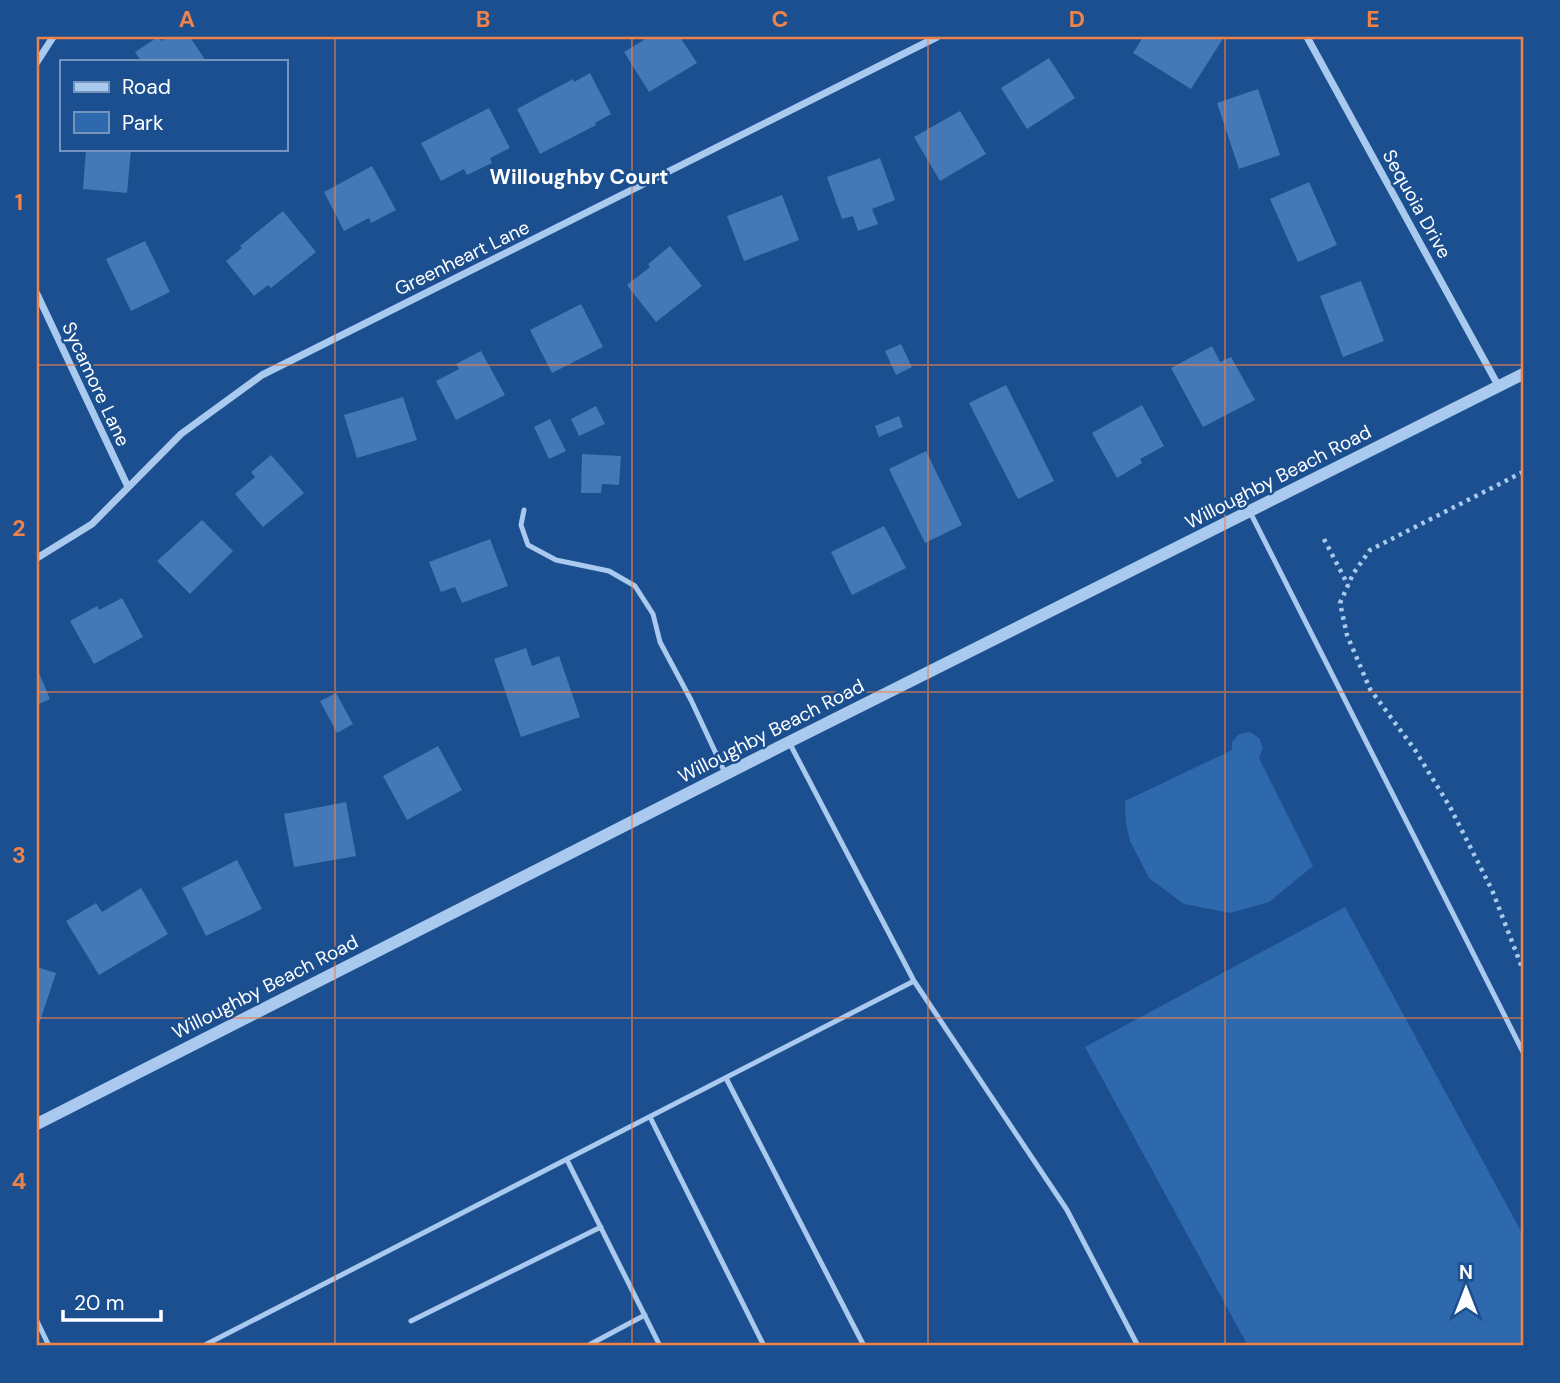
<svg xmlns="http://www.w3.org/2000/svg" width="1560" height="1383" viewBox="0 0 1560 1383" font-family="'DM Sans',sans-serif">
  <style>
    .green { fill: #2e69ad }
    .building { fill: #4478b7 }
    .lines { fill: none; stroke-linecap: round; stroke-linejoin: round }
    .path { stroke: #a9c9ee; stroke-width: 4.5; stroke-dasharray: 3.5 5; stroke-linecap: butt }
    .service { stroke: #a9c9ee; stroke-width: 5 }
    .minor { stroke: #a9c9ee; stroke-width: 7 }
    .tertiary { stroke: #a9c9ee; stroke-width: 12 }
    .grid { fill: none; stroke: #ee8249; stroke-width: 2; stroke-opacity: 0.55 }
    .labels { text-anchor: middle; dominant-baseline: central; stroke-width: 5; stroke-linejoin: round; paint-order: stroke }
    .street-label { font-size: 19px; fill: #fff; stroke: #1b4f8f }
    .neighbourhood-label { font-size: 21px; font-weight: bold; fill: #fff; stroke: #1b4f8f }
    .neatline { fill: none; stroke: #ee8249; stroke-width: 2.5 }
    .grid-label { font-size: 23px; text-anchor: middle; font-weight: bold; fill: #ee8249 }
  </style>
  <rect width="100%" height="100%" fill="#1b4f8f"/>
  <!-- green -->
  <path class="green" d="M1250,732L1259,738L1263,748L1259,758L1313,866L1269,902L1230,913L1184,904L1149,878L1130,841L1126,824L1125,801L1232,750V742L1239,734Z
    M1345,907L1523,1235V1346H1248L1085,1047Z"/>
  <!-- building -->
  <path class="building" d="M158,37L162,41L168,37H190L206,61H141L135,52Z
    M649,37H680L697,63L649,92L624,52Z
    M1143,37H1224L1191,89L1133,53Z
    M1049,58L1075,98L1027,129L1001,88Z
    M590,73L611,114L595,123L596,125L540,154L517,109L573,79L574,82Z
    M1258,89L1280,155L1239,169L1217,103Z
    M489,108L510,148L490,158L492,163L467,175L464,169L441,181L421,143Z
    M960,111L986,154L940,181L914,137Z
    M86,149H131L127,193L83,189Z
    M880,158L895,200L872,209L878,224L858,231L853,216L842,219L827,177Z
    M372,166L396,210L371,223L369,218L344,231L324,192Z
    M1309,182L1337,245L1298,262L1270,199Z
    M782,195L799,240L744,261L727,216Z
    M283,211L316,252L271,288L268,285L254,296L226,261L242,248L240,246Z
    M145,241L170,292L131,311L106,259Z
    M670,246L702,286L656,322L627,285L650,267L648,264Z
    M1361,281L1384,341L1343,357L1320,296Z
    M581,304L603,347L552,373L530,330Z
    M901,344L912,367L896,375L885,351Z
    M1212,346L1220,362L1231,357L1255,400L1203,427L1171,368Z
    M481,351L505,395L456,420L436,381L459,369L456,364Z
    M1006,385L1054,481L1018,499L969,403Z
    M403,397L417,440L357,458L344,415Z
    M1142,405L1164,446L1140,459L1142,463L1117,478L1092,433Z
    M596,406L605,424L579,436L571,419Z
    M899,416L903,427L879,437L875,426Z
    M550,419L566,451L549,459L534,427Z
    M926,451L962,525L925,543L889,469Z
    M582,454L621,456L619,485L602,484L601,493H581Z
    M271,455L304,493L263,527L235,494L255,477L251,472Z
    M202,520L233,551L190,594L157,561Z
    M884,526L906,568L852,595L831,552Z
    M490,539L508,586L462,603L455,587L441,592L429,562Z
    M122,598L143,637L94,664L70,621L97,606L99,610Z
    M526,648L532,666L559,656L580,717L521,737L494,659Z
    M37,668L50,699L37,705Z
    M336,693L353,724L337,733L320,701Z
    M438,746L462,790L407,820L383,776Z
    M346,802L356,856L294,867L284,814Z
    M237,860L262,909L206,936L182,888Z
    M141,888L168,934L99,975L66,921L96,903L102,912Z
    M37,967L56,973L39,1024H37Z"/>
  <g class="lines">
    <!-- path -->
    <path class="path" d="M1523,472L1370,550L1353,574L1340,603L1347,635L1370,689L1415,750L1450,807L1492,890L1523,970
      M1324,539L1348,585"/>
    <!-- service -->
    <path class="service" d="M524,510L521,525L528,545L556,560L609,571L635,586L653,614L660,642L691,700L726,775
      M1250,512L1523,1052
      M790,744L914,981L1067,1210L1138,1346
      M726,1078L864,1346
      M650,1117L764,1346
      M567,1160L660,1346
      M37,1321L49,1346
      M411,1321L601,1227
      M203,1346L914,981
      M587,1346L645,1315"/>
    <!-- minor -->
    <path class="minor" d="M1307,37L1499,387
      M37,62L53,37
      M37,294L128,487
      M37,558L92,524L181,434L262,375L937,37"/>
    <!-- tertiary -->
    <path class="tertiary" d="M37,1124L789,742L1523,374"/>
  </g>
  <!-- grid -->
  <path class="grid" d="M335,37V1346M632,37V1346M928,37V1346M1225,37V1346M37,365H1523M37,692H1523M37,1018H1523"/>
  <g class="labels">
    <!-- street labels -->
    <g class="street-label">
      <text transform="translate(1417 204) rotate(61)">Sequoia Drive</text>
      <text transform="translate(462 258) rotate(-26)">Greenheart Lane</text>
      <text transform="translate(96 384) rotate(65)">Sycamore Lane</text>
      <text transform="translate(1278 477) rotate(-27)">Willoughby Beach Road</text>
      <text transform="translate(771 731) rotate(-27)">Willoughby Beach Road</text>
      <text transform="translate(265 987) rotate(-27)">Willoughby Beach Road</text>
    </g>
    <!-- neighbourhood labels -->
    <g class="neighbourhood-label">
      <text x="579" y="177">Willoughby Court</text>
    </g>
  </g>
  <!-- border -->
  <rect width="1560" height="1383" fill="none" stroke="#1b4f8f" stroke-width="77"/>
  <!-- legend -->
  <rect x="60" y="60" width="228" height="91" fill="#1b4f8f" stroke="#7695bc" stroke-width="2"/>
  <rect x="74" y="82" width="35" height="10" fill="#a9c9ee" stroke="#7695bc" stroke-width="2"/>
  <text x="122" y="94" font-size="21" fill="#ffffff">Road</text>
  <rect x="74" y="112" width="35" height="21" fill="#2e69ad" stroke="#7695bc" stroke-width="2"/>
  <text x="122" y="130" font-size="21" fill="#ffffff">Park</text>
  <!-- north arrow -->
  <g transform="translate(1466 1289)" stroke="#1b4f8f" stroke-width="5" paint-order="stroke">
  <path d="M0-5L12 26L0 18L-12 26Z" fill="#ffffff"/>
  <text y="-10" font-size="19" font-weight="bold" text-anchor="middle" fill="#ffffff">N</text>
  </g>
  <!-- scale -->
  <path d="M63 1310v10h98v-10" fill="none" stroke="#ffffff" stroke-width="3.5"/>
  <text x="74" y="1310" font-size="21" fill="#ffffff" stroke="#1b4f8f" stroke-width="5" paint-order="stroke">20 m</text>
  <rect x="38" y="38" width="1484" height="1306" class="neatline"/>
  <g class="grid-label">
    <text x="187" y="27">A</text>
    <text x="483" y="27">B</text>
    <text x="780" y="27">C</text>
    <text x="1077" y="27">D</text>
    <text x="1373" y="27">E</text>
    <text x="19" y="210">1</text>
    <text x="19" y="536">2</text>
    <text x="19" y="863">3</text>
    <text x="19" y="1189">4</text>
  </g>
</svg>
